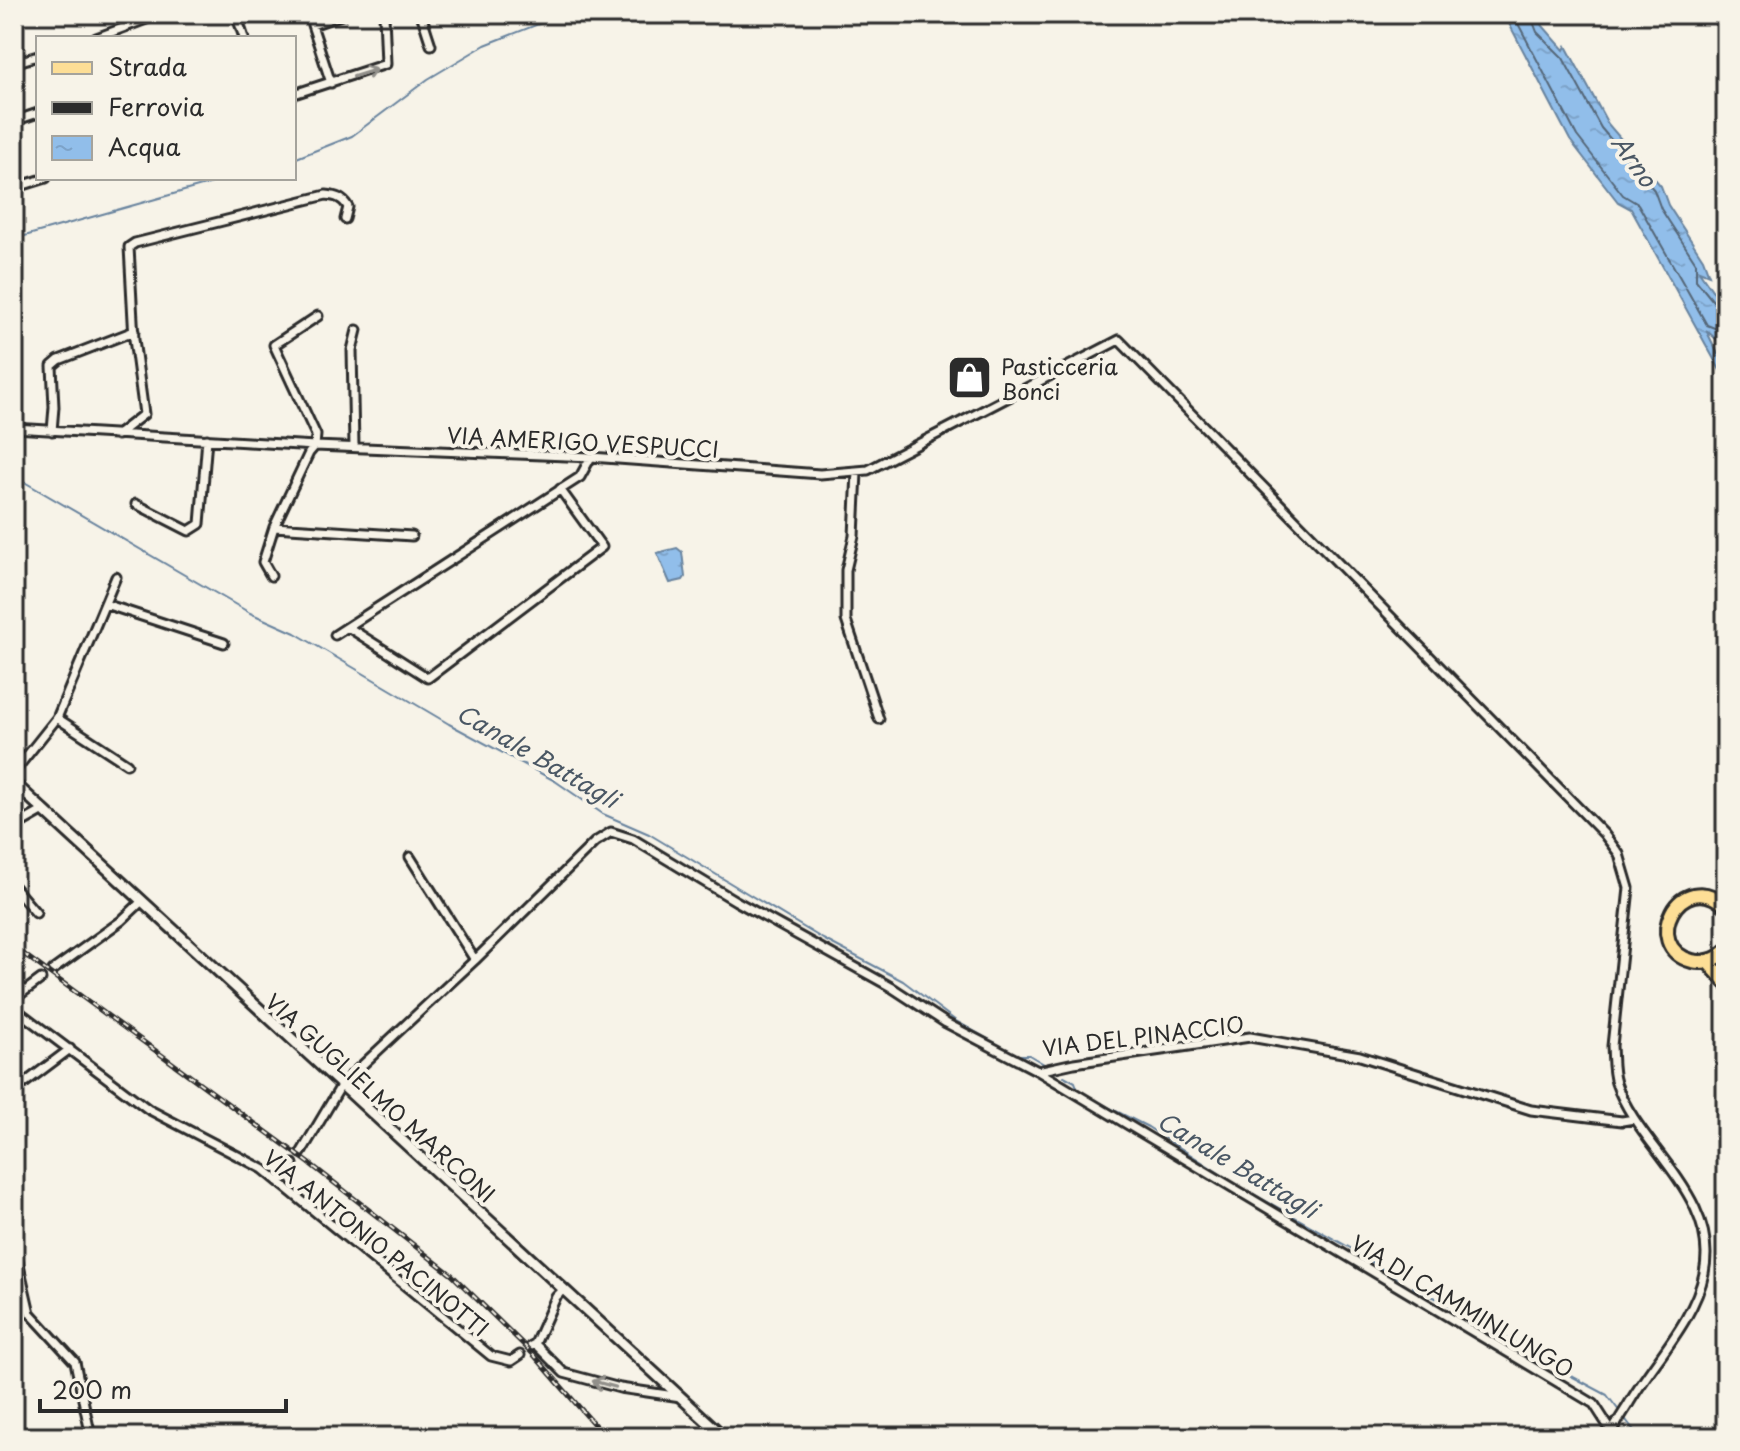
<svg xmlns="http://www.w3.org/2000/svg" width="1740" height="1451" viewBox="0 0 1740 1451" font-family="'Playpen Sans',sans-serif">
  <style>
    .water { fill: url(#water-ripples); stroke: #68839e; stroke-width: 2 }
    .lines { fill: none; stroke-linecap: round; stroke-linejoin: round }
    .shore { stroke: #546677; stroke-width: 2 }
    .stream { stroke: #68839e; stroke-width: 2 }
    .minor-casing { stroke: #2b2b2b; stroke-width: 13 }
    .tertiary-casing { stroke: #2b2b2b; stroke-width: 15 }
    .primary-casing { stroke: #2b2b2b; stroke-width: 18 }
    .minor { stroke: #f7f3e8; stroke-width: 7 }
    .tertiary { stroke: #f7f3e8; stroke-width: 9 }
    .primary { stroke: #fdde96; stroke-width: 12 }
    .rail-casing { stroke: #2b2b2b; stroke-width: 5 }
    .rail { stroke: #f7f3e8; stroke-width: 2; stroke-dasharray: 6; stroke-linecap: butt }
    .oneway { stroke: #918f8a }
    .labels { text-anchor: middle; dominant-baseline: central; stroke-width: 8; stroke-linejoin: round; paint-order: stroke }
    .poi-label { font-size: 22px; fill: #2b2b2b; stroke: #f7f3e8; text-anchor: start }
    .street-label { font-size: 22px; fill: #2b2b2b; stroke: #f7f3e8 }
    .water-label { font-size: 24px; font-style: italic; fill: #4a5764; stroke: #f7f3e8 }
  </style>
  <defs>
    <pattern id="water-ripples" width="26" height="14" patternUnits="userSpaceOnUse" patternTransform="scale(2)"><rect width="26" height="14" fill="#91beea"/><path d="M2 4q2-2 4 0t4 0M15 11q2-2 4 0t4 0" fill="none" stroke="#7da3c9"/></pattern>
  </defs>
  <rect width="100%" height="100%" fill="#f7f3e8"/>
  <filter id="ink" filterUnits="userSpaceOnUse"><feTurbulence type="fractalNoise" baseFrequency=".0125" numOctaves="2"/><feDisplacementMap in="SourceGraphic" scale="16" xChannelSelector="R" yChannelSelector="G"/><feConvolveMatrix kernelMatrix="1 2 1 2 8 2 1 2 1" color-interpolation-filters="sRGB"/></filter>
  <g filter="url(#ink)">
    <!-- water -->
    <path class="water" d="M1504,14H1537L1543,26L1564,50L1566,46L1608,124L1661,186L1668,205L1703,259L1709,275L1699,271L1712,290L1726,304V348L1706,330L1726,370V381L1631,209L1618,202L1570,140Z
      M677,548L682,552L685,577L683,580L670,583L657,553Z"/>
    <g class="lines">
      <!-- shore -->
      <path class="shore" d="M1513,14L1577,136L1623,195L1638,204L1707,325L1717,329L1726,337
        M1530,14L1537,32L1563,58L1601,128L1654,190L1661,209L1696,263V280L1717,306L1726,309"/>
      <!-- stream -->
      <path class="stream" d="M294,159L352,136L428,79L485,45L564,14
        M14,239L230,178
        M14,476L250,613L295,633L449,724L555,781L603,814L649,834L823,939L903,981L956,1021L1017,1055H1029L1044,1064
        M1064,1076L1075,1082L1079,1093
        M1096,1101L1148,1127L1239,1186L1354,1250L1397,1279
        M1413,1287L1471,1315L1545,1362L1607,1395L1639,1437"/>
      <defs>
        <path id="minor" d="M236,14L244,38
          M421,14L431,45
          M96,38L160,14
          M14,63L38,56
          M331,83L312,25L344,14
          M294,94L386,64L384,14
          M14,121L38,113
          M14,188L46,178
          M14,428L315,446L591,457L820,474L868,470L1119,340L1604,834L1619,854L1629,888L1612,1046C1613,1058 1612,1071 1616,1083C1638,1147 1720,1197 1704,1273C1695,1320 1652,1363 1628,1405C1622,1415 1614,1425 1611,1437
          M52,431L54,407L52,366L59,360L134,331
          M117,435L144,414L134,339L129,247L135,243L326,195C336,196 343,198 348,207L345,219
          M315,446L316,435L274,345L318,316
          M354,446L352,350L357,330
          M857,472L854,536L846,570V620L879,719
          M136,504L189,531L200,524L207,439
          M274,527L412,536
          M271,576L263,562L274,527L309,453L315,446
          M105,604L224,643
          M348,627L428,678L602,547L560,489
          M335,635L580,477L591,457
          M57,718L127,764
          M14,772L57,718L116,577
          M14,827L44,810
          M410,857L475,960
          M14,887L36,913
          M53,970L121,921L141,902
          M14,999L41,979
          M14,1008L148,1109L263,1169L491,1356L511,1361L520,1355
          M1038,1071L1594,1404L1612,1432
          M14,1091L70,1049
          M301,1153L342,1084L475,960L595,842L611,832L633,839L736,901L891,987L946,1023L1038,1071L1074,1063L1250,1037L1360,1056L1531,1110L1622,1121L1634,1119
          M279,1182L293,1164
          M14,1244L30,1313L75,1362L91,1437
          M535,1344L556,1297L564,1289
          M531,1346L535,1344L564,1373L620,1388L681,1397"/>
        <path id="tertiary" d="M14,783L724,1437"/>
        <path id="primary" d="M1726,906C1680,864 1639,947 1692,961C1704,964 1717,960 1726,951
          M1708,962L1726,982"/>
      </defs>
      <!-- minor casing -->
      <use href="#minor" class="minor-casing"/>
      <!-- tertiary casing -->
      <use href="#tertiary" class="tertiary-casing"/>
      <!-- primary casing -->
      <use href="#primary" class="primary-casing"/>
      <!-- minor -->
      <use href="#minor" class="minor"/>
      <!-- tertiary -->
      <use href="#tertiary" class="tertiary"/>
      <!-- primary -->
      <use href="#primary" class="primary"/>
      <defs>
        <path id="rail" d="M14,947L309,1163L452,1275L534,1355L605,1437"/>
      </defs>
      <!-- rail casing -->
      <use href="#rail" class="rail-casing"/>
      <!-- rail -->
      <use href="#rail" class="rail"/>
    </g>
    <!-- one-way arrows -->
    <defs><path id="oneway-shaft" d="M-6 0H5M1.5-3L5.5 0L1.5 3" fill="none" stroke-width="1.6" stroke-linecap="round" stroke-linejoin="round" transform="scale(2)"/></defs>
    <g class="oneway">
      <use href="#oneway-shaft" transform="translate(365 73) rotate(-17)"/>
      <use href="#oneway-shaft" transform="translate(604 1384) rotate(-165)"/>
    </g>
  </g>
  <!-- icons -->
  <defs>
    <symbol id="shop-square" viewBox="-11 -11 22 22"><rect x="-9" y="-9" width="18" height="18" rx="4" fill="#2b2b2b" stroke="#f7f3e8"/><path d="M-5-2.5h2.3a2.7 3.5 0 0 1 5.4 0H5L5.5 6h-11ZM-1.5-2.5h3a1.5 2.3 0 0 0-3 0Z" fill="#fff"/></symbol>
  </defs>
  <g fill-rule="evenodd">
    <use href="#shop-square" x="944" y="352" width="51" height="51"/>
  </g>
  <g class="labels">
    <!-- poi labels -->
    <g class="poi-label">
      <text x="1001" y="365">Pasticceria<tspan x="1001" dy="25">Bonci</tspan></text>
    </g>
    <!-- street labels -->
    <g class="street-label">
      <text transform="translate(583 441) rotate(3)">VIA AMERIGO VESPUCCI</text>
      <text transform="translate(1143 1035) rotate(-7)">VIA DEL PINACCIO</text>
      <text transform="translate(381 1097) rotate(42)">VIA GUGLIELMO MARCONI</text>
      <text transform="translate(377 1242) rotate(39)">VIA ANTONIO PACINOTTI</text>
      <text transform="translate(1463 1305) rotate(31)">VIA DI CAMMINLUNGO</text>
    </g>
    <!-- water labels -->
    <g class="water-label">
      <text transform="translate(1635 160) rotate(55)">Arno</text>
      <text transform="translate(538 755) rotate(30)">Canale Battagli</text>
      <text transform="translate(1238 1164) rotate(31)">Canale Battagli</text>
    </g>
  </g>
  <!-- margin -->
  <rect width="1740" height="1451" fill="none" stroke="#f7f3e8" stroke-width="48"/>
  <rect x="24" y="24" width="1692" height="1403" fill="none" stroke="#2b2b2b" stroke-width="3" filter="url(#ink)"/>
  <!-- legend -->
  <rect x="36" y="36" width="260" height="144" fill="#f7f3e8" stroke="#a5a39c" stroke-width="2"/>
  <rect x="52" y="62" width="40" height="12" fill="#fdde96" stroke="#a5a39c" stroke-width="2"/>
  <text x="108" y="76" font-size="24" fill="#2b2b2b">Strada</text>
  <rect x="52" y="102" width="40" height="12" fill="#2b2b2b" stroke="#a5a39c" stroke-width="2"/>
  <text x="108" y="116" font-size="24" fill="#2b2b2b">Ferrovia</text>
  <rect x="52" y="136" width="40" height="24" fill="url(#water-ripples)" stroke="#a5a39c" stroke-width="2"/>
  <text x="108" y="156" font-size="24" fill="#2b2b2b">Acqua</text>
  <!-- scale -->
  <path d="M40 1399v12h246v-12" fill="none" stroke="#2b2b2b" stroke-width="4"/>
  <text x="52" y="1399" font-size="24" fill="#2b2b2b" stroke="#f7f3e8" stroke-width="6" paint-order="stroke">200 m</text>
</svg>
